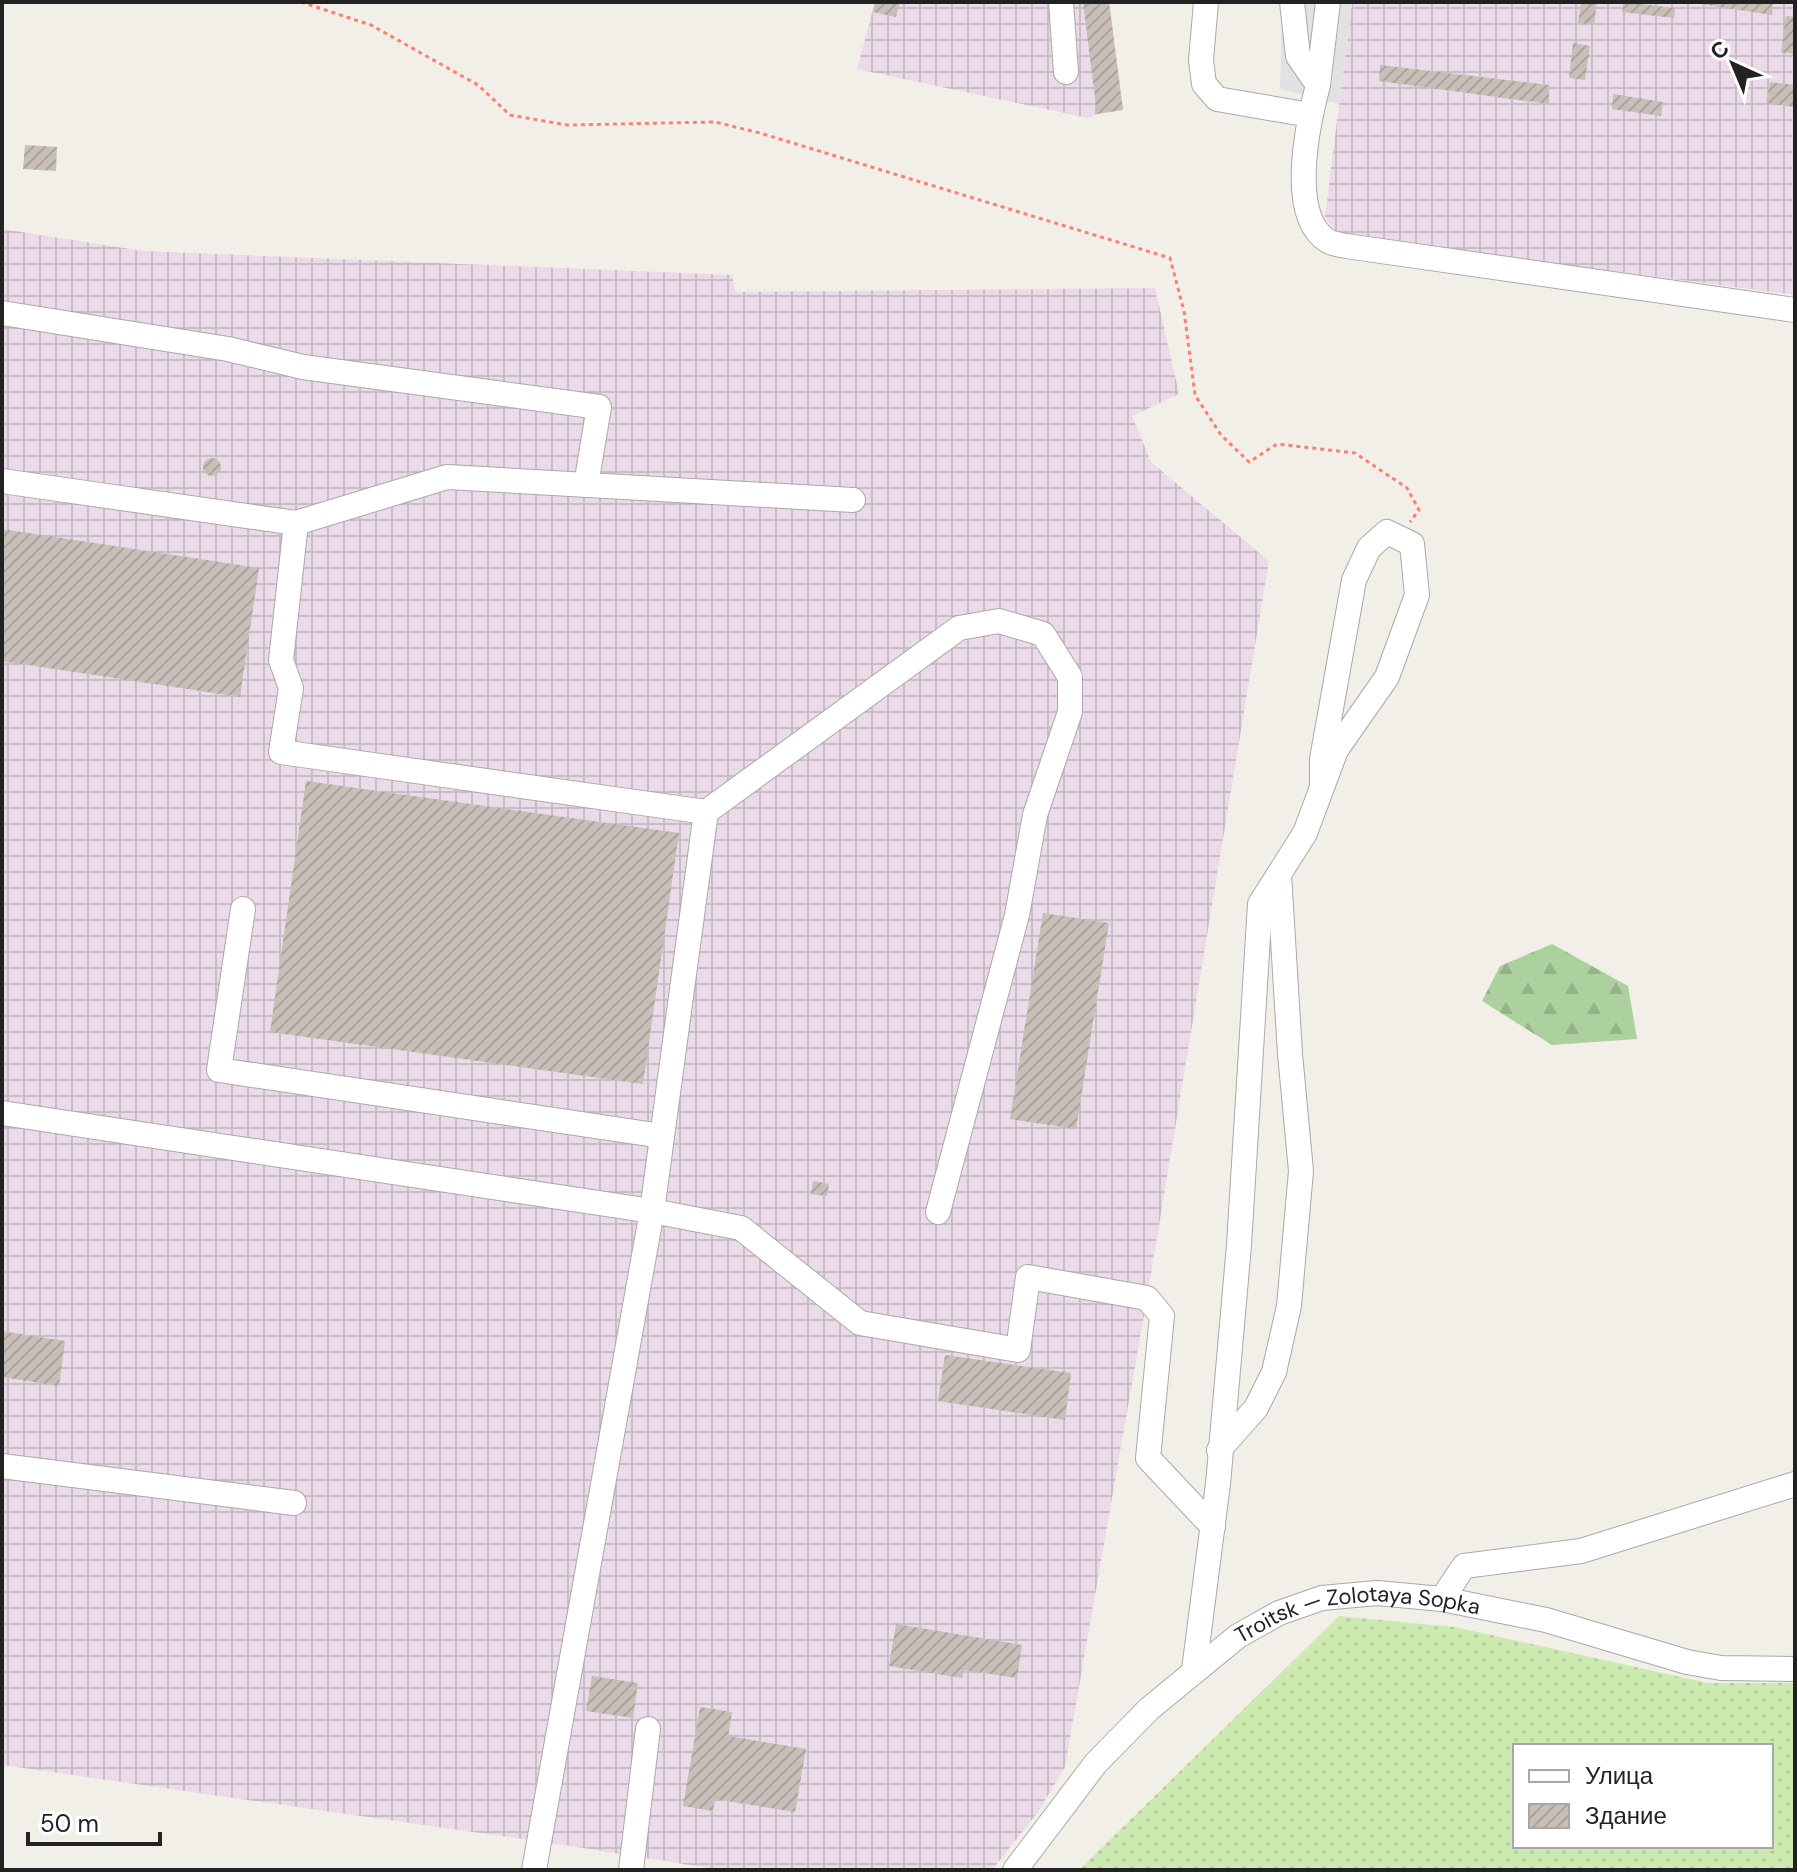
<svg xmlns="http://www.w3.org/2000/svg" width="1797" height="1872" viewBox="0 0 1797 1872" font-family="'DM Sans',sans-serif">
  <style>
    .industrial { fill: url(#industrial-grid) }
    .grass { fill: url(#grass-dots); fill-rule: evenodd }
    .forest { fill: url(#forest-firs) }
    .parking { fill: #e2e2e2 }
    .building { fill: url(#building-hatch) }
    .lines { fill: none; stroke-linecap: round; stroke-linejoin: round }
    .minor-casing { stroke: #a9a9a9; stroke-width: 26 }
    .path { stroke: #fa8072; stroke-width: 3; stroke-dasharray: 4 4; stroke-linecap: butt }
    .minor { stroke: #fff; stroke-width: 24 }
    .labels { text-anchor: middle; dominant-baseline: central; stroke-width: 6; stroke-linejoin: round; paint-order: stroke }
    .street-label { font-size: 22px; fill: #222; stroke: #fff }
  </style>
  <defs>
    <pattern id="industrial-grid" width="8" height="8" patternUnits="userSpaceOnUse" patternTransform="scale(2)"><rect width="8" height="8" fill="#ebdbe8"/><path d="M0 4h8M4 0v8" fill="none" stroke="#c9bcc7"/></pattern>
    <pattern id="grass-dots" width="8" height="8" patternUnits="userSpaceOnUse" patternTransform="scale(2)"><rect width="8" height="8" fill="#cdebb0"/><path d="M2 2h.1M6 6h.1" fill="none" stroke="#b0c997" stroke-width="1.8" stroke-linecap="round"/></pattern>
    <pattern id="forest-firs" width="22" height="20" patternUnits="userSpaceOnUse" patternTransform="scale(2)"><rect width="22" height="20" fill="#add19e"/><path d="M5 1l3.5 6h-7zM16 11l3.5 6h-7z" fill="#95b388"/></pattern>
    <pattern id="building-hatch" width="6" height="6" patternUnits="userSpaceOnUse" patternTransform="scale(2)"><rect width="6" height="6" fill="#c7bfb8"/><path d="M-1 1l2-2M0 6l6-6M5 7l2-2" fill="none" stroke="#aba49e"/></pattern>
  </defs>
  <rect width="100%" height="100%" fill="#f2efe9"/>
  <!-- industrial -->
  <path class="industrial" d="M875,2H1109L1123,110L1097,114L1088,118L857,69Z
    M1352,2H1795V295L1339,235L1325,217Z
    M2,229L143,251L732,275L735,292L1155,288L1179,394L1132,416L1151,462L1269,561L1147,1298L1065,1767L1038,1812L992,1870H721L564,1845L2,1765Z"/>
  <!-- grass -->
  <path class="grass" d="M1339,1616L1455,1627L1708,1683H1795V1870H1079ZM1515,1746H1771V1846H1515Z"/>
  <!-- forest -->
  <path class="forest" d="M1552,944L1628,986L1637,1039L1552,1045L1482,1001L1500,966Z"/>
  <!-- parking -->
  <path class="parking" d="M1282,2H1352L1339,104L1280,89Z"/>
  <!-- building -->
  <path class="building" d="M875,2H900L896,17L873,12Z
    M1083,2H1109L1123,110L1097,114Z
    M1581,2H1597L1594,25L1578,23Z
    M1624,2L1675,8L1674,18L1622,12Z
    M1688,2H1773L1772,15Z
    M1786,16L1795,17V54L1781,52Z
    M1573,43L1590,46L1585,80L1569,78Z
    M1380,65L1549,85V104L1379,81Z
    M1770,82L1795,85V107L1766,103Z
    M1613,94L1663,102L1661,116L1612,109Z
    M25,145L57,147L56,171L23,169Z
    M203 467a9 9 0 1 1 18 0a9 9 0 1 1-18 0Z
    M2,529L259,568L240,697L2,661Z
    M306,781L679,833L643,1084L270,1032Z
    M1043,913L1109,923L1076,1129L1010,1119Z
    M813,1181L829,1184L827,1196L811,1194Z
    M2,1331L65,1341L59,1386L2,1377Z
    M945,1355L1071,1373L1065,1420L938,1401Z
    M896,1624L1022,1645L1017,1678L964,1670L962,1678L889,1666Z
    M592,1676L638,1683L633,1718L586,1711Z
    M700,1707L732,1712L728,1736L806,1749L795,1812L715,1799L713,1811L683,1806Z"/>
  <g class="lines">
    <defs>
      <g id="minor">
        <path d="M1061,2L1066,72"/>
        <path d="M1206,2L1201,60L1204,84L1217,99L1310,115"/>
        <path d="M1292,2L1298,56L1318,85C1308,123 1287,216 1328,241C1333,244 1341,245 1346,246L1795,310"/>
        <path d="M1318,85L1328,2"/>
        <path d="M2,313L228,349L303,367L599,407L586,485"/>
        <path d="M2,481L296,523L281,660L291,688L281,752L706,812L652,1211L534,1870"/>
        <path d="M296,523L447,477L853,500"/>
        <path d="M706,812L959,628L999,621L1043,634L1070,677V712L1035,815L1017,915L938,1212"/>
        <path d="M243,909L219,1070L662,1136"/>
        <path d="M2,1113L652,1211L741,1228L860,1323L1018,1350L1028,1277L1147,1298L1162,1316L1148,1458L1213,1527"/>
        <path d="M1219,1450L1256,1408L1274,1372L1289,1306L1301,1171L1290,1054L1279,874"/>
        <path d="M2,1466L294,1503"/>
        <path d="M1442,1599L1464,1566L1581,1551L1795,1484"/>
        <path d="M1194,1670L1218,1484L1239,1245L1260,904L1305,833L1336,750L1387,677L1417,595L1412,544L1387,532L1369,548L1354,580L1322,759V787"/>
        <path d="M631,1870L648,1729"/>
        <path id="s1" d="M1015,1870L1096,1763L1149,1709L1238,1636L1279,1613L1322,1598L1377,1593L1442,1599L1546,1620L1687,1662L1721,1668L1795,1669"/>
      </g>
    </defs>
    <!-- minor casing -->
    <use href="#minor" class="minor-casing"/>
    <!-- path -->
    <path class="path" d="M301,2L371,25L478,85L510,115L567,125L715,122L760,133L1170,258L1184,311L1195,395L1221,435L1249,462L1277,444L1355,453L1407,488L1419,510L1410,522"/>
    <!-- minor -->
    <use href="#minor" class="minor"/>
  </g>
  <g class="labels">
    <!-- street labels -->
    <g class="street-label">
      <text stroke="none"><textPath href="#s1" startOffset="450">Troitsk — Zolotaya Sopka</textPath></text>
    </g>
  </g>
  <!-- border -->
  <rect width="1797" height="1872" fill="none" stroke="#222222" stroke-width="8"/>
  <!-- legend -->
  <rect x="1513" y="1744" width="260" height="104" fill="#ffffff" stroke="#a7a7a7" stroke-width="2"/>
  <rect x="1529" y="1770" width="40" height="12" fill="#ffffff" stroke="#a7a7a7" stroke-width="2"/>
  <text x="1585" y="1784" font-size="24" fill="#222222">Улица</text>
  <rect x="1529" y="1804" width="40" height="24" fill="url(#building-hatch)" stroke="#a7a7a7" stroke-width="2"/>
  <text x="1585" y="1824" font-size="24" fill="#222222">Здание</text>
  <!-- north arrow -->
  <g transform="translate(1733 64) rotate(316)" stroke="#ffffff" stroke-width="6" paint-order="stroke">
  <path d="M0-6L14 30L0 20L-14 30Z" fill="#222222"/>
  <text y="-12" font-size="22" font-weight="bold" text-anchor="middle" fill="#222222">С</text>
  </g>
  <!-- scale -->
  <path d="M28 1832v12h132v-12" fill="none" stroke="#222222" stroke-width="4"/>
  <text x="40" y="1832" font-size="24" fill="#222222" stroke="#ffffff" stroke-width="6" paint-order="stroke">50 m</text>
</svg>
